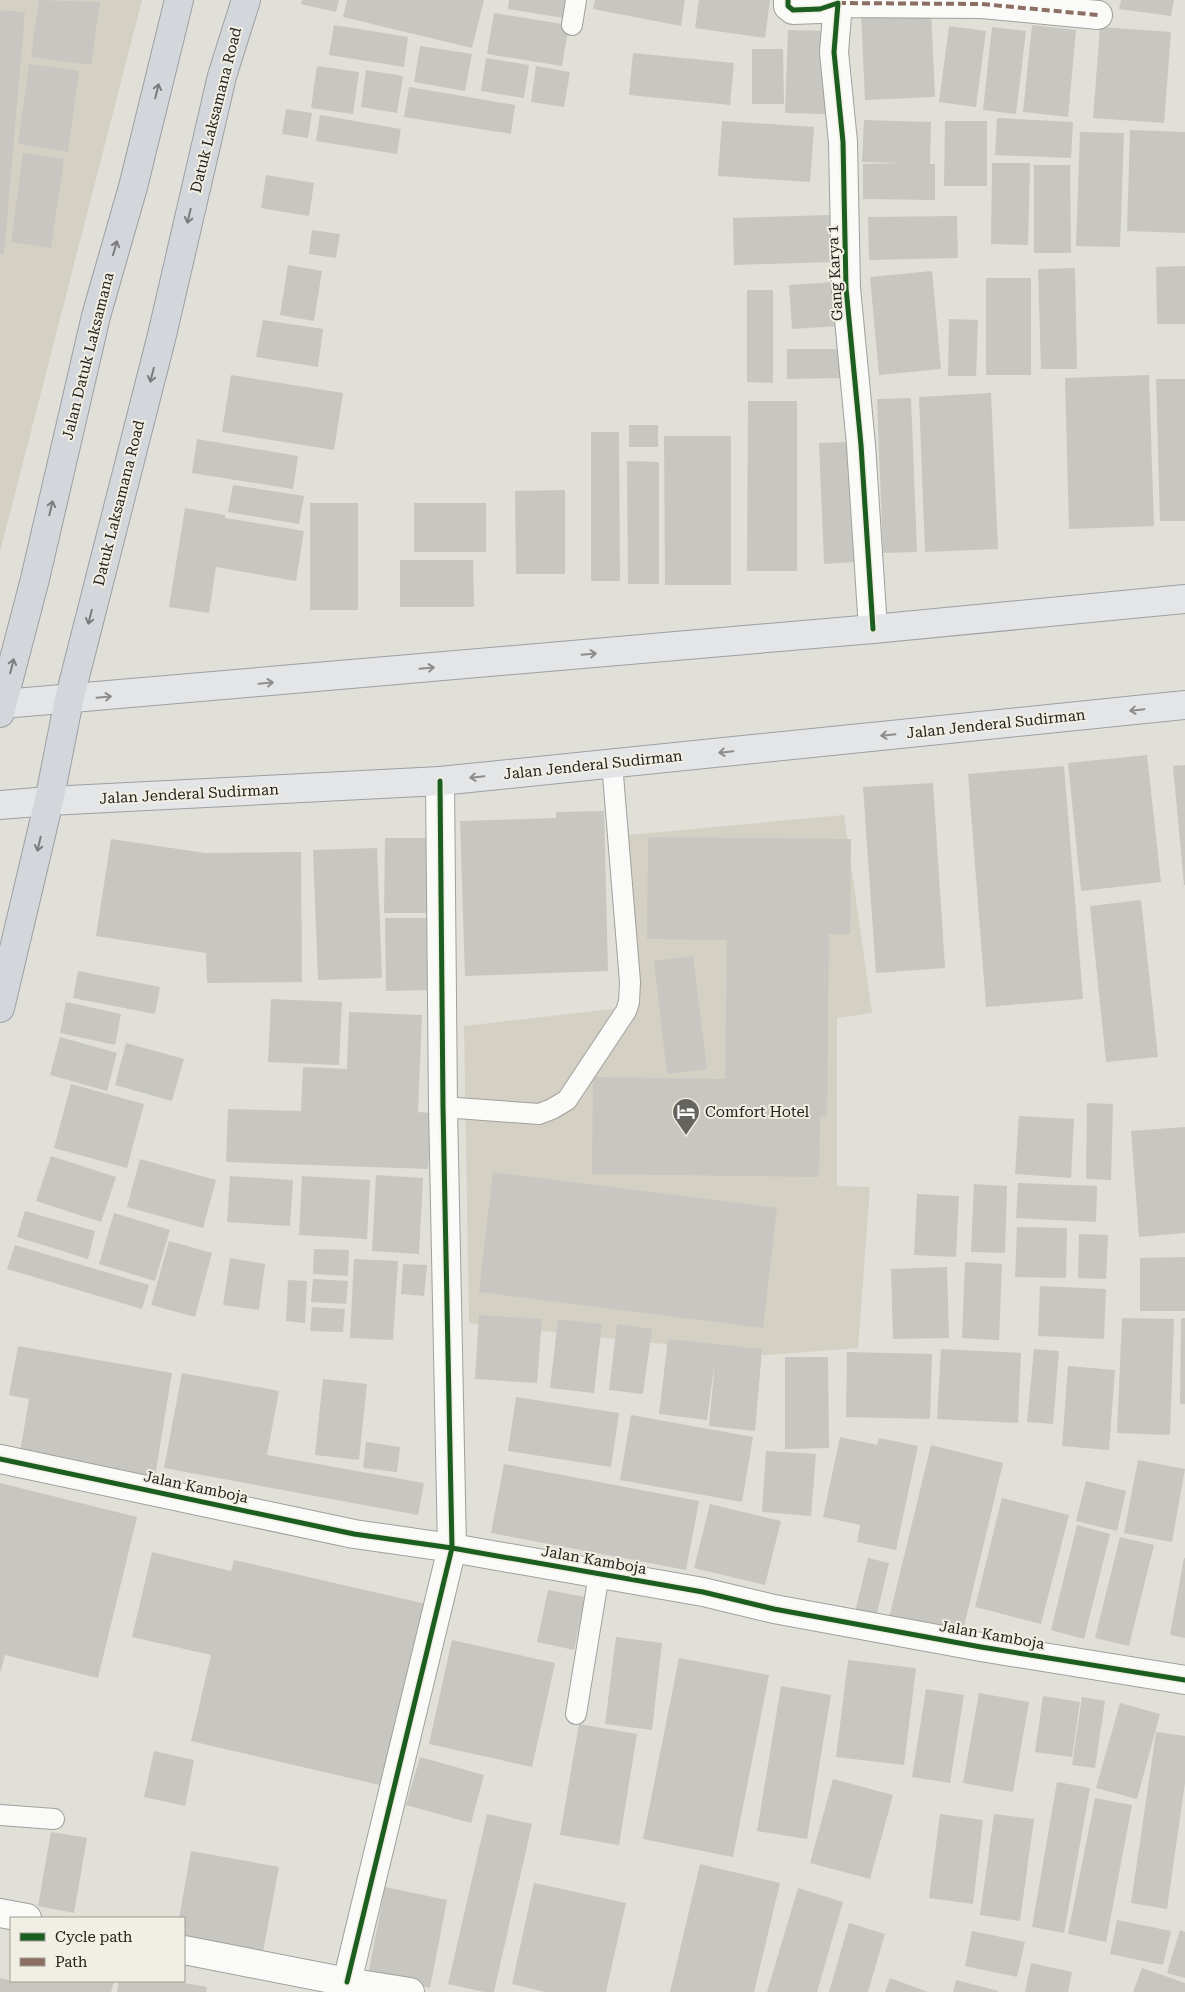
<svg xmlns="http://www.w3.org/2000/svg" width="1185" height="1992" viewBox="0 0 1185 1992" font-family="'Roboto Serif',serif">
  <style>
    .built { fill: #d4d1c4 }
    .building { fill: #c7c6c1 }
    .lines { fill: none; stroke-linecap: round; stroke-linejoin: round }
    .lane-casing { stroke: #a1a09b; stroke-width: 22 }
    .street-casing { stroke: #a1a09b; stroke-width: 30 }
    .primary-casing { stroke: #9d9fa3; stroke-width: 30 }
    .highway-casing { stroke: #9d9fa3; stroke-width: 30 }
    .lane { stroke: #fafaf9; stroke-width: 20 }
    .street { stroke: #fafaf9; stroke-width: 28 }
    .primary { stroke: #e3e5e7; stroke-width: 28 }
    .highway { stroke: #d3d6db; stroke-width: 28 }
    .quiet { stroke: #8d6e63; stroke-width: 4; stroke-dasharray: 8 4; stroke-linecap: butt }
    .cycleway-casing { stroke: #f1eee3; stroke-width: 8 }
    .cycleway { stroke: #1b5e20; stroke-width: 5 }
    .oneway { stroke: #7c7c7c }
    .oneway2 { stroke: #8d8d8d }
    .labels { text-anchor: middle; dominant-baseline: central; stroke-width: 4; stroke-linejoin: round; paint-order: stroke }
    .street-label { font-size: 15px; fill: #24221e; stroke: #f1eee3 }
    .poi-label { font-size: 15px; fill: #24221e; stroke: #f1eee3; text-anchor: start }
  </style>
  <rect width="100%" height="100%" fill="#e0dfd8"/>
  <!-- built -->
  <path class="built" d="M0,0H142L0,552Z
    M844,815L872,1013L837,1018V1186L870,1187L858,1348L766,1355L469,1323L464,1026L621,1008L617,836Z"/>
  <!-- building -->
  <path class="building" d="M39,0L100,2L91,65L31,57Z
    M302,0H339L336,12L301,4Z
    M347,0H484L472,48L343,17Z
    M509,0H573L570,19L508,9Z
    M595,0H685L681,26L593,9Z
    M699,0H770L765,38L695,28Z
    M1121,0H1174L1171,16L1119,9Z
    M0,10L25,12L4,254H0Z
    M931,10L935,97L865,100L861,13Z
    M494,13L569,25L562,66L487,54Z
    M334,25L408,37L404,67L329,55Z
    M1032,25L1076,30L1068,117L1023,112Z
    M949,26L986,31L976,107L939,102Z
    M992,27L1026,31L1016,114L983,110Z
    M1100,27L1171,32L1164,123L1093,118Z
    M788,30L828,31L825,114L785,113Z
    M420,46L472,54L465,91L414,82Z
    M752,49H783L784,104H752Z
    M633,53L734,63L730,105L629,95Z
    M486,58L529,65L524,98L481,91Z
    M29,64L79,71L68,152L18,144Z
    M317,66L359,72L353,114L311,108Z
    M536,66L570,72L564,107L531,102Z
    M366,70L403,76L397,113L361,107Z
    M409,87L515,105L511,134L404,117Z
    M286,109L312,113L308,138L282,134Z
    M320,115L401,129L397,154L316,141Z
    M997,118L1073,122L1071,158L995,155Z
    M864,120L931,122L930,164H935V200L863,199V164L902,163L862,162Z
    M722,121L814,127L810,182L718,176Z
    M945,121H987V186H944Z
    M1130,130L1185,132V233L1127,231Z
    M1080,132L1124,133L1120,247L1076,246Z
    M23,153L64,159L51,248L11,242Z
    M992,163H1030L1028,245L991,244Z
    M1034,165H1070L1071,253H1034Z
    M266,175L314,183L309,216L261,208Z
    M830,215L831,262L734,265L733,218Z
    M957,216L958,258L869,260L868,217Z
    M312,230L340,234L336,258L309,254Z
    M288,265L322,271L314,321L280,315Z
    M1185,266V324H1157L1156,267Z
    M1075,268L1077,369H1041L1038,269Z
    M932,271L941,369L879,375L870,277Z
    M986,278H1031V375H986Z
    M836,282L839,326L792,329L789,285Z
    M747,290H773V383L747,382Z
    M949,319L978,320L976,376H948Z
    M263,320L323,329L318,367L256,357Z
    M787,349H843L844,378L787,379Z
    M231,375L343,393L334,450L222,432Z
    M1149,375L1154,526L1069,529L1065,378Z
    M1156,379H1185V521H1160Z
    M991,393L998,549L925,552L919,397Z
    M911,398L917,552L883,553L877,399Z
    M748,401H797V571H747Z
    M629,425H658V447H629Z
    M591,432H619L620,581H591Z
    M664,436H731V585H665Z
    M197,439L298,456L293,489L192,473Z
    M850,442L855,562L824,564L819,443Z
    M627,461L659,462V584H628Z
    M233,485L304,496L299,524L228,512Z
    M565,490V574H516L515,491Z
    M310,503H358V610H310Z
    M414,503H486V552H414Z
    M185,508L225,515V518L304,531L296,581L216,567L209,613L169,607Z
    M400,560H473L474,607H400Z
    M1147,755L1161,882L1081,891L1068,763Z
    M1185,765V885H1184L1173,766Z
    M1064,766L1083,999L986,1007L968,774Z
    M933,783L945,968L876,973L863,787Z
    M604,811L608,971L465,976L460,821L556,818V812Z
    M648,837L851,839L850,934H829L827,1116H820L819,1177L592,1174L593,1077L725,1079L727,940L647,939Z
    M385,838H430L429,913H384Z
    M111,839L205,853L301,852L302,982L207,983L206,953L96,936Z
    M377,848L382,978L318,980L313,850Z
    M1141,900L1158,1057L1106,1062L1090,906Z
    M385,918H430L431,990L386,991Z
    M693,956L707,1069L667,1074L654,961Z
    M78,971L160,987L155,1014L73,998Z
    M271,999L342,1002L339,1065L268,1062Z
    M66,1002L121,1014L115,1045L60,1033Z
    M349,1012L422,1015L418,1112L431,1113L428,1169L226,1162L228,1109L301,1111L303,1067L347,1069Z
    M60,1037L117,1053L107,1091L50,1075Z
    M126,1043L184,1059L172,1101L115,1085Z
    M71,1084L144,1104L127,1168L54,1148Z
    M1087,1103L1113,1104L1111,1180L1086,1179Z
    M1019,1116L1074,1119L1071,1178L1015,1174Z
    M1185,1127V1233L1139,1237L1131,1131Z
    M51,1156L116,1177L101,1222L36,1201Z
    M140,1159L216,1180L203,1228L127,1207Z
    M493,1172L777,1208L763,1328L479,1292Z
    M376,1175L423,1178L419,1254L372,1251Z
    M230,1176L293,1180L290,1226L227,1222Z
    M302,1176L370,1180L367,1239L299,1235Z
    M1018,1183L1097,1186L1096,1222L1016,1218Z
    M974,1184L1007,1186L1005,1253L971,1252Z
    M917,1194L959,1196L956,1257L914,1255Z
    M25,1211L95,1231L88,1259L17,1237Z
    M114,1213L170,1230L155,1281L99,1264Z
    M1017,1227L1067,1228L1066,1278L1015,1277Z
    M1079,1234L1108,1235L1106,1279L1078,1278Z
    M169,1241L212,1253L195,1317L151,1305Z
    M15,1245L149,1285L142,1309L7,1269Z
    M314,1249L349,1250L348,1276L313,1274Z
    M1185,1257V1311H1140V1258Z
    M230,1258L265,1264L259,1310L223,1305Z
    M354,1259L398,1261L393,1340L350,1338Z
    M965,1262L1002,1264L999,1340L962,1338Z
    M403,1264L427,1265L424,1296L401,1294Z
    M947,1267L949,1338L893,1339L891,1269Z
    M313,1279L348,1281L346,1304L311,1302Z
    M288,1280L307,1281L305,1323L286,1321Z
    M1040,1286L1106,1289L1104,1339L1038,1336Z
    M312,1307L345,1309L343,1332L310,1331Z
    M479,1315L542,1319L537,1383L475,1379Z
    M1122,1318L1174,1319L1170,1435L1117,1433Z
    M1181,1318H1185V1404H1180Z
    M558,1319L602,1324L594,1393L550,1388Z
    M617,1324L652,1329L643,1394L609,1390Z
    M668,1339L762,1349L755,1431L709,1426L715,1360L707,1420L659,1414Z
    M18,1346L172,1373L154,1482L19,1458L29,1399L9,1395Z
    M941,1349L1021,1353L1018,1423L937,1419Z
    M1034,1349L1059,1351L1053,1424L1027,1422Z
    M847,1352L932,1354L930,1419L846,1417Z
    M785,1357H828L829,1448L785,1449Z
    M1068,1366L1115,1370L1109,1450L1062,1446Z
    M182,1373L279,1391L267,1455L424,1483L418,1515L164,1468Z
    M323,1379L367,1384L359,1460L315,1455Z
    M516,1397L619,1413L611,1467L508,1451Z
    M631,1415L753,1437L742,1502L620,1480Z
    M840,1437L877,1445L879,1438L918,1446L896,1550L857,1542L860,1525L823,1517Z
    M366,1442L400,1447L397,1472L363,1468Z
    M931,1445L1003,1463L962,1635L889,1618Z
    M766,1451L816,1454L811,1516L762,1512Z
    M1138,1460L1185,1469L1172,1542L1124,1533Z
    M504,1464L699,1501L686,1570L491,1533Z
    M1086,1481L1126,1491L1117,1531L1076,1521Z
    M0,1483L137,1517L98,1678L5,1655L0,1673Z
    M1002,1498L1069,1515L1041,1624L975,1607Z
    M710,1504L781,1521L765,1585L694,1568Z
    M1077,1525L1110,1534L1084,1639L1051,1630Z
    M1120,1537L1154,1545L1129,1646L1095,1638Z
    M152,1552L231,1571L234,1560L426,1604L384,1786L191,1741L211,1655L132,1637Z
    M868,1558L889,1563L876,1617L855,1612Z
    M1184,1558H1185V1638L1170,1635Z
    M548,1590L585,1597L574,1650L537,1642Z
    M616,1637L662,1643L652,1730L605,1724Z
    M452,1640L555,1663L532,1767L429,1744Z
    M679,1658L769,1675L733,1857L643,1839Z
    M848,1660L916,1668L904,1765L836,1757Z
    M781,1686L831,1695L807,1839L757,1831Z
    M926,1689L964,1695L950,1783L912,1777Z
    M979,1693L1029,1702L1013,1792L963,1783Z
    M1043,1696L1080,1702L1072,1757L1035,1752Z
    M1082,1697L1105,1701L1095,1768L1072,1765Z
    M1120,1703L1160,1714L1137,1799L1096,1788Z
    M579,1724L637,1734L619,1845L560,1835Z
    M1156,1732L1185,1736V1783L1167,1909L1131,1903Z
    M154,1751L194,1760L185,1806L144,1797Z
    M420,1757L484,1775L471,1823L406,1805Z
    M833,1779L893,1795L870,1879L810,1863Z
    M1057,1782L1090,1788L1064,1933L1032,1927Z
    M1095,1798L1132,1805L1106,1942L1068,1934Z
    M487,1814L532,1824L494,1992H484L448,1984Z
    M940,1814L983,1820L973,1904L929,1898Z
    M994,1814L1034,1819L1020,1921L980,1915Z
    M51,1832L87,1838L74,1913L38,1906Z
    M191,1851L279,1867L262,1957L184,1942V1918H179Z
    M700,1864L780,1883L754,1992H670Z
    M534,1883L626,1903L606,1992H545L512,1984Z
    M385,1887L447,1900L430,1988L368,1975Z
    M798,1888L843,1902L817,1992H767Z
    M1117,1920L1171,1931L1163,1965L1110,1954Z
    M849,1923L885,1934L868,1992H829Z
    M1180,1930L1185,1932V1978L1167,1973Z
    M972,1931L1025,1942L1017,1977L965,1966Z
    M1031,1963L1072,1972L1068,1992H1025Z
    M1142,1968L1185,1983V1992H1133Z
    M0,1978L12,1981L114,1982L111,1992H0Z
    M890,1978L928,1992H885Z
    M956,1980L998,1991V1992H953Z
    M119,1981H172L207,1987L206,1992H117Z"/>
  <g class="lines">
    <defs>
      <path id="lane" d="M572,25L576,0
        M443,1107L539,1114L552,1109L567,1100L626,1011L629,1002L630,982L612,763
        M576,1714L599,1574
        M0,1815L54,1819"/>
      <path id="street" d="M788,0V6L793,10L820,9L838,3L834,52L843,142L846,288L861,445L873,629
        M838,3L982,4L1098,15
        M0,1459L354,1534L452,1548L703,1592L774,1609L981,1647L1185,1680
        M0,1913L27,1918
        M184,1950L347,1982L410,1992
        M347,1982L452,1548L443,1107L440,781"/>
      <path id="primary" d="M3,704L873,629L1185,599
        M0,805L49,801L440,781L1185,705"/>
      <path id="highway" d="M0,713L35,579L96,316L133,187L179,0
        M0,1008L49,801L69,700L162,335L222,76L246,0"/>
    </defs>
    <!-- lane casing -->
    <use href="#lane" class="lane-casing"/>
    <!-- street casing -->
    <use href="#street" class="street-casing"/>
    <!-- primary casing -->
    <use href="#primary" class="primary-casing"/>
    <!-- highway casing -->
    <use href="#highway" class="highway-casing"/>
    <!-- lane -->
    <use href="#lane" class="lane"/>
    <!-- street -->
    <use href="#street" class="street"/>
    <!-- primary -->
    <use href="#primary" class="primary"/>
    <!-- highway -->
    <use href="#highway" class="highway"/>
    <!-- quiet -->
    <path class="quiet" d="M838,3L982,4L1098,15"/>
    <defs>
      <path id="cycleway" d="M788,0V6L793,10L820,9L838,3L834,52L843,142L846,288L861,445L873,629
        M0,1459L354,1534L452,1548L703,1592L774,1609L981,1647L1185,1680
        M347,1982L452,1548L443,1107L440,781"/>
    </defs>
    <!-- cycleway casing -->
    <use href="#cycleway" class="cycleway-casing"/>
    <!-- cycleway -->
    <use href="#cycleway" class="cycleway"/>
  </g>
  <!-- one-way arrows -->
  <defs><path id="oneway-shaft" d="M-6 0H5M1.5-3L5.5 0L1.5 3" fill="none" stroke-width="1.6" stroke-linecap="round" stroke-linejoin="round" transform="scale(1.25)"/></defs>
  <g class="oneway">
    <use href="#oneway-shaft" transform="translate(157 91) rotate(-76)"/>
    <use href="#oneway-shaft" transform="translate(189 216) rotate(103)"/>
    <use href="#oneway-shaft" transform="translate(115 248) rotate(-74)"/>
    <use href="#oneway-shaft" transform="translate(152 375) rotate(104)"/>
    <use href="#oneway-shaft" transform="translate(51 508) rotate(-77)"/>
    <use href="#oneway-shaft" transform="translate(90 617) rotate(104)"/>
    <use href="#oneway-shaft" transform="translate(12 666) rotate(-76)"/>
    <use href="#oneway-shaft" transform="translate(39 844) rotate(103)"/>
  </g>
  <g class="oneway2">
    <use href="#oneway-shaft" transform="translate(589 654) rotate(-5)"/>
    <use href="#oneway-shaft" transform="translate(427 668) rotate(-5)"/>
    <use href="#oneway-shaft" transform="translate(266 683) rotate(-5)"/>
    <use href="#oneway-shaft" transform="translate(104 697) rotate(-5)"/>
    <use href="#oneway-shaft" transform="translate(1137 710) rotate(174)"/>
    <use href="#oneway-shaft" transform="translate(888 735) rotate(174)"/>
    <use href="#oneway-shaft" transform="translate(726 752) rotate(174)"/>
    <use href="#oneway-shaft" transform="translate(477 777) rotate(174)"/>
  </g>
  <!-- icons -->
  <defs>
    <symbol id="hotel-pin" viewBox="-11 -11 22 30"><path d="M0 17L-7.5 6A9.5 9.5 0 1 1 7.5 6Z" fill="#66645f" stroke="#f1eee3"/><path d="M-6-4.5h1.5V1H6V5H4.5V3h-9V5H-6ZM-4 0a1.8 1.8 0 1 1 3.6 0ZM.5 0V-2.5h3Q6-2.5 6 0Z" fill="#fff"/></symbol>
  </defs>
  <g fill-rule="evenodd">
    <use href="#hotel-pin" x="670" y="1096" width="32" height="43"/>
  </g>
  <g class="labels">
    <!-- street labels -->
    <g class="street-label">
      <text transform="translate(216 110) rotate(-76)">Datuk Laksamana Road</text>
      <text transform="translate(835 273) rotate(-93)">Gang Karya 1</text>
      <text transform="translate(88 356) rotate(-76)">Jalan Datuk Laksamana</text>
      <text transform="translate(119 503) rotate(-76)">Datuk Laksamana Road</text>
      <text transform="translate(996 724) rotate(-6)">Jalan Jenderal Sudirman</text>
      <text transform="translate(593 765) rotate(-6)">Jalan Jenderal Sudirman</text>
      <text transform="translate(189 794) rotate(-3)">Jalan Jenderal Sudirman</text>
      <text transform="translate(196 1487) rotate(12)">Jalan Kamboja</text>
      <text transform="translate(594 1560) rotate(10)">Jalan Kamboja</text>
      <text transform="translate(992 1635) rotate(10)">Jalan Kamboja</text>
    </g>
    <!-- poi labels -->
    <g class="poi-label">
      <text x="705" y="1112">Comfort Hotel</text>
    </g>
  </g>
  <!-- legend -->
  <rect x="10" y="1917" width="175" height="65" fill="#f1eee3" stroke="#9f9c94"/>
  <rect x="20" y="1933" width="25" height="8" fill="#1b5e20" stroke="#9f9c94"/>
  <text x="55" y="1942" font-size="15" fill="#24221e">Cycle path</text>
  <rect x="20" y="1958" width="25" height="8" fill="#8d6e63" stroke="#9f9c94"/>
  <text x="55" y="1967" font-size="15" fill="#24221e">Path</text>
</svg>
